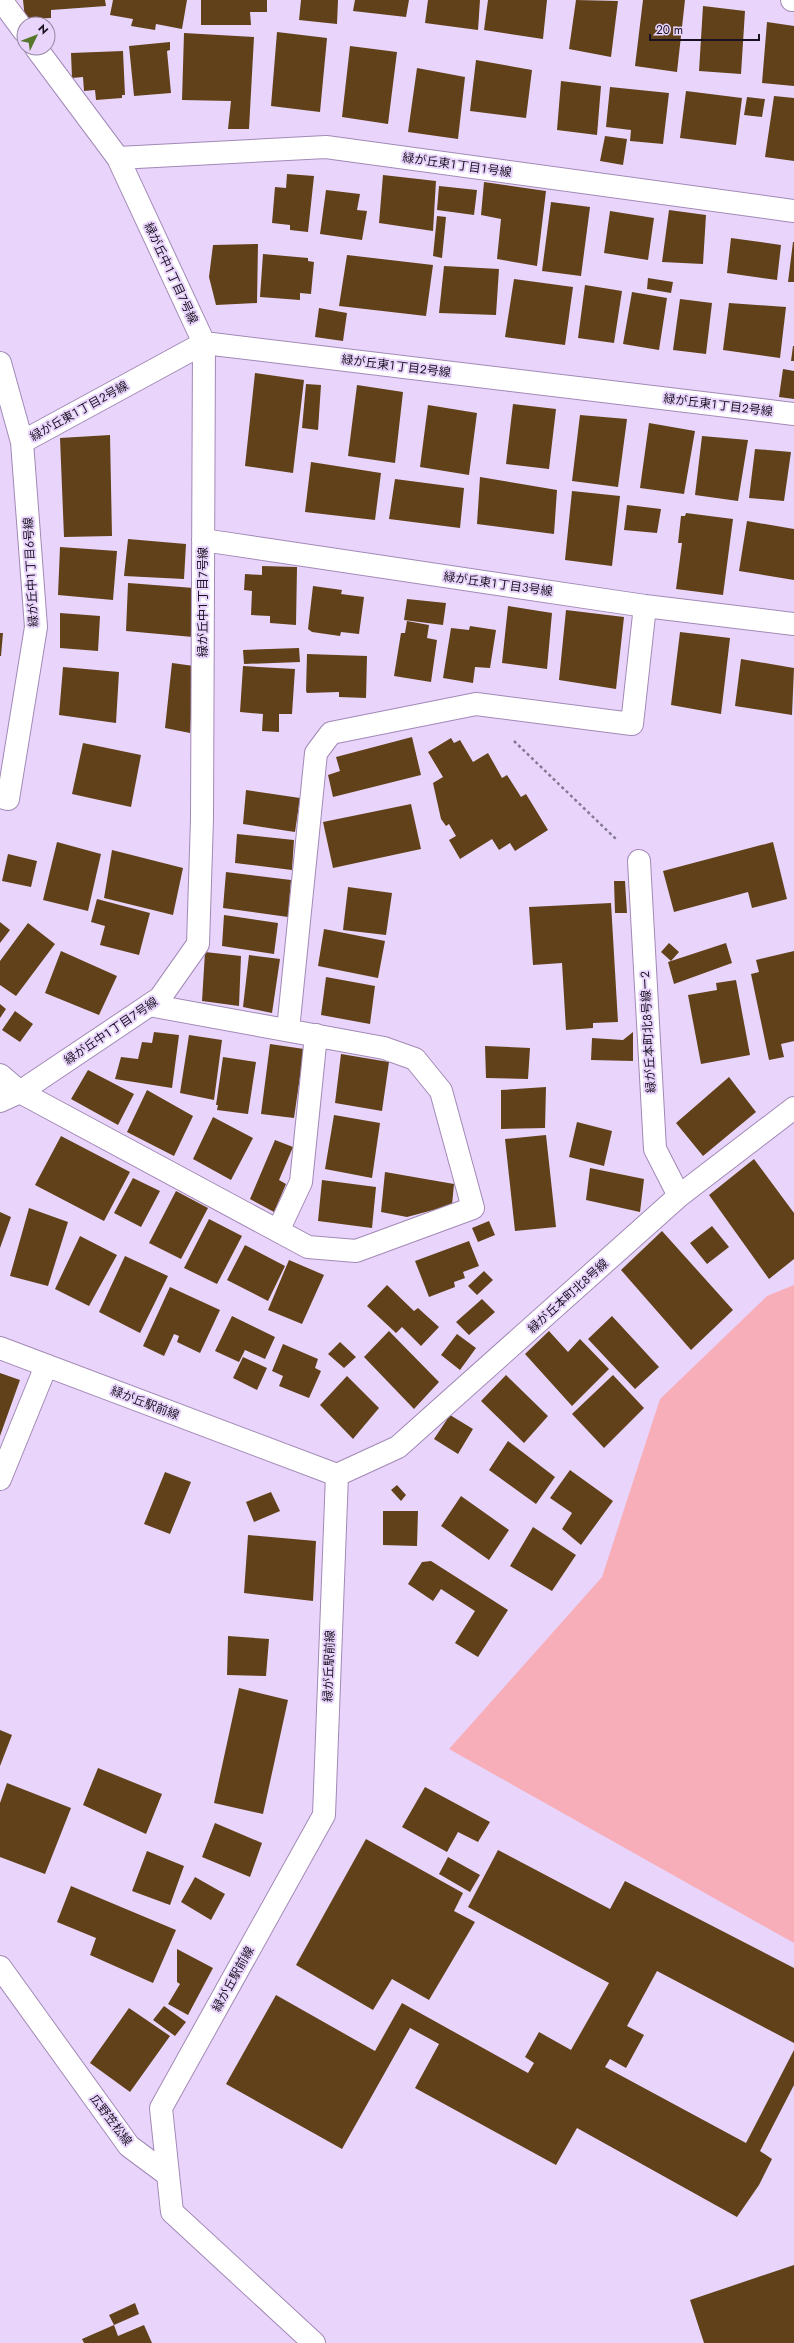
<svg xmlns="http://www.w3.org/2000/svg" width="794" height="2343" viewBox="0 0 794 2343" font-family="Jost,'Noto Sans JP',sans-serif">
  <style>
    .green { fill: #f7aeb9 }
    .building { fill: #614119 }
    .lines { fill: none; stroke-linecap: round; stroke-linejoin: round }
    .minor-casing { stroke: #a289b6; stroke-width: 24 }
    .path { stroke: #867894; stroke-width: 2.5; stroke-dasharray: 3 3; stroke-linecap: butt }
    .minor { stroke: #fff; stroke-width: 22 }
    .labels { text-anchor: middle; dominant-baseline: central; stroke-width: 4; stroke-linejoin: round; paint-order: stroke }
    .street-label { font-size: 12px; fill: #191021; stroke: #e9d5fb }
  </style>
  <rect width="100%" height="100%" fill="#e9d5fb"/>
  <!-- green -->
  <path class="green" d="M794,1285V1943L449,1749L602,1577L660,1399L767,1296Z"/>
  <!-- building -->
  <path class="building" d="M23,0H105L106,6L51,10V18L25,19Z
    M113,0H187L182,29L156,24L155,30L131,26L133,19L110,15Z
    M201,0H267V12H250L251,25H201Z
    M301,0H338L337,24L299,20Z
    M355,0H409L406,17L353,11Z
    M428,0H480L478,30L425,23Z
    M488,0H547L543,39L484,30Z
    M576,0L618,1L611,57L569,49Z
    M643,0H685L677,72L635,66Z
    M703,6L745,11L741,74L699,71Z
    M767,22L794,26V86L762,83Z
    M277,32L327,38L320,112L271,106Z
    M184,33L254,37L249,129H228L231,101L182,100Z
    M170,42V50L167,51L171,93L134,96L129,46Z
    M350,46L397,52L388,124L342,117Z
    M123,51L125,95H122V98L96,100L95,90L84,91L83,77L72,78L71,53Z
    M476,60L532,70L526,118L470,111Z
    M417,68L465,77L458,139L408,132Z
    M561,81L601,86L597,135L557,130Z
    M610,87L669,93L663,144L630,141L631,130L606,127Z
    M686,91L742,98L736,145L680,138Z
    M774,96L794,98V161L765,157Z
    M747,97L765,99L762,117L744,115Z
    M605,136L627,139L623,165L600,161Z
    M287,174L314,176L308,232L290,230V225L272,223L275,187L286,188Z
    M383,175L436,181L433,231L379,223Z
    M484,182L546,191L537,266L497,259L501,219L481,215Z
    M439,186L477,190L474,215L437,210Z
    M326,190L360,194L357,210L367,211L362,240L320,234Z
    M551,202L590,207L581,276L542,271Z
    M669,210L706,215L703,264L662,262Z
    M610,211L654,218L648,260L604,253Z
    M437,216L446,217L442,258L433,256Z
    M731,238L781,245L777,280L727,273Z
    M793,242H794V282H788Z
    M258,244L257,303L216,305L209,277L213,245Z
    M263,254L308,258V261L314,262L311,294L300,293V300L260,297Z
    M347,255L433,265L426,316L339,306Z
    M444,266L499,269L496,315L439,313Z
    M648,278L673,282L671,293L647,289Z
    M514,279L573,287L565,345L505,337Z
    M585,285L622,291L614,343L578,338Z
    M632,292L667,298L659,350L623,344Z
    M680,299L712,303L706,354L673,350Z
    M729,303L786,307L780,358L723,350Z
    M319,308L347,313L343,341L315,337Z
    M793,346H794V361H791Z
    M783,369L794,371V399L779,397Z
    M255,373L304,380L293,473L245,466Z
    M306,384L321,385L318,430L302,428Z
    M357,385L403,392L395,463L348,456Z
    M513,404L556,409L549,469L506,464Z
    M428,405L477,413L469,475L420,467Z
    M580,415L627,419L618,487L572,481Z
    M649,423L695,431L684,494L640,488Z
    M110,435L112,536L64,537L60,438Z
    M702,436L748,440L738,501L695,495Z
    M755,449L791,452L784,501L749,498Z
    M311,462L381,473L375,520L305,512Z
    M480,477L557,490L554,534L477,524Z
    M395,479L464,488L460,528L389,519Z
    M572,491L620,496L612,566L565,560Z
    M627,505L661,509L657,533L624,530Z
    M686,513L733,519L723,595L676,589L682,543H678L681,516H685Z
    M747,521L794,529V580L739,571Z
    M128,539L186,544L184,579L124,576Z
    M60,547L117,551L113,600L58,595Z
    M262,566L297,567L296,625L270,623V616L251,615L252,591L244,590L245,574L262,575Z
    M128,583L194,588L193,637L126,631Z
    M313,586L342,590L341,594L364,597L359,634L341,632L340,636L312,632L308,629Z
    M407,599L446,603L443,625L404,620Z
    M508,606L552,613L547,669L502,663Z
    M566,610L624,617L616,689L559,680Z
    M60,613L100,616L98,651L60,648Z
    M407,621L429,625L427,638L437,640L431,682L394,676L401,633H405Z
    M470,626L496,630L490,668L475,667L473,683L443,678L451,628L469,630Z
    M680,632L730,638L721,714L671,705Z
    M0,633H3L1,656H0Z
    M299,648L300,662L244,664L243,650Z
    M307,654L367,656L366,698L339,697V692L307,693L306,691Z
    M741,659L794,668L792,715L735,706Z
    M172,663L194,666L190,733L165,728Z
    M243,666L295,669L292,714H279V732L262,731L263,714L240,712Z
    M63,667L119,672L116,723L59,715Z
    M412,737L421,775L333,797L328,775L340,771L336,757Z
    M451,738L454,743L460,740L473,762L488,753L502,778L507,775L521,797L526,794L548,830L515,851L510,843L499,850L492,839L460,859L449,840L456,836L449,824L446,826L441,819L433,783L443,777L428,752Z
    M83,743L141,755L131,807L72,794Z
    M246,790L300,798L295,832L243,824Z
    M411,804L421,849L333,868L323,822Z
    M237,834L294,840L292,870L235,863Z
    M57,842L101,854L88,911L43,900Z
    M773,842L787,899L752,908L748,892L674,912L663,871Z
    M112,850L183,868L173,915L104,898Z
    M8,854L37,861L31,887L2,881Z
    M226,872L291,880L288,917L223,908Z
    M614,881H625L627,913H615Z
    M348,887L392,893L386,935L343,930Z
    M97,899L150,913L139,955L100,945L105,926L91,922Z
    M611,903L618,1022L593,1023V1028L566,1030L562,963L533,965L529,907Z
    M224,915L278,923L274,954L222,946Z
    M0,922L10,930L0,943Z
    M28,923L55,944L16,996L0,985V961Z
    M324,929L385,941L378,978L318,966Z
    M669,943L679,952L671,961L661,952Z
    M726,943L732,963L674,984L668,962Z
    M61,951L117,976L99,1015L45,993Z
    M794,951V1041L781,1044L784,1057L769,1060L751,974L759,972L756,960Z
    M205,952L241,956L239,1006L202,1001Z
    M249,955L280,959L272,1013L243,1007Z
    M326,977L375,986L370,1024L321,1015Z
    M736,980L750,1055L701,1064L688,995L717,990L716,983Z
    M0,1004L6,1009L0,1018Z
    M15,1011L33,1024L20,1042L2,1030Z
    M154,1032L179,1035L172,1088L115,1079L121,1057L138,1059L142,1042L152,1043Z
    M633,1032V1061L591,1060L592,1038L623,1040Z
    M189,1035L222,1040L214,1100L180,1093Z
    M270,1044L304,1049L294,1118L261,1114Z
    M485,1046L530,1048L528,1079L486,1078Z
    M341,1054L389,1062L382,1111L335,1103Z
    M223,1057L256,1062L248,1114L217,1110L218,1105H216Z
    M88,1070L134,1094L118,1125L71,1099Z
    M729,1077L756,1112L703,1156L676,1123Z
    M546,1087L545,1128L501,1129V1090Z
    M147,1090L193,1116L174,1156L127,1132Z
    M334,1115L380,1123L372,1178L325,1169Z
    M213,1117L253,1138L231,1180L193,1159Z
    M577,1122L612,1131L604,1166L569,1157Z
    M546,1135L556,1227L515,1231L505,1139Z
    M61,1136L130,1172L104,1221L35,1185Z
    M275,1140L293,1147L279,1180L286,1184L274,1212L250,1199Z
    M754,1159L794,1213V1259L769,1279L709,1195Z
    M590,1168L644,1179L640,1212L586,1200Z
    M385,1172L454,1184L452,1205L407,1217L381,1212Z
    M133,1178L160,1191L141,1227L114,1213Z
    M322,1180L376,1187L372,1228L318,1221Z
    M176,1191L208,1208L181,1259L149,1243Z
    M29,1208L68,1222L48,1286L10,1276Z
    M0,1212L11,1217L0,1248Z
    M209,1219L242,1236L217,1284L184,1268Z
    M489,1221L495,1235L478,1242L472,1228Z
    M712,1226L729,1247L707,1264L690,1243Z
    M662,1231L733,1310L691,1350L621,1270Z
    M80,1236L117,1255L89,1306L55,1289Z
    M469,1241L479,1266L463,1272L465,1278L454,1282L455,1287L429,1297L415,1261Z
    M245,1245L285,1266L268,1301L227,1280Z
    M125,1256L168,1276L140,1333L99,1312Z
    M289,1260L324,1275L302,1324L268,1310Z
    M484,1271L493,1280L477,1295L468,1286Z
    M387,1285L414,1311L418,1308L439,1327L421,1346L402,1327L396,1333L367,1306Z
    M170,1287L220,1310L200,1353L177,1342L179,1336L174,1334L164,1356L143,1346Z
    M482,1299L495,1312L469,1335L456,1322Z
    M232,1316L275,1337L265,1359L245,1350L239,1362L215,1351Z
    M612,1316L659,1367L635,1389L588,1339Z
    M389,1331L439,1382L414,1409L364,1357Z
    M549,1331L568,1352L580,1339L609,1369L572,1406L525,1354Z
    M457,1334L476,1348L460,1370L441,1355Z
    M340,1342L356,1357L344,1368L328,1354Z
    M283,1344L318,1359L315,1368L321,1371L309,1398L279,1386L283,1376L272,1371Z
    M243,1357L267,1368L257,1390L233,1378Z
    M0,1373L20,1380L0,1436Z
    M506,1375L548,1416L524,1443L481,1401Z
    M613,1375L644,1408L604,1448L572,1414Z
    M347,1376L379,1408L353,1439L320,1405Z
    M450,1415L473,1429L458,1454L434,1439Z
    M508,1441L555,1477L536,1504L489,1470Z
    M570,1470L613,1501L581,1545L562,1529L572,1513L550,1498Z
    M165,1472L191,1482L170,1534L144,1524Z
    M397,1485L406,1495L401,1501L391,1490Z
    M271,1492L280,1511L254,1522L246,1502Z
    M461,1496L509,1530L489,1560L441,1526Z
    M383,1511H418L417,1546L383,1545Z
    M533,1527L576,1555L552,1591L510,1566Z
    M248,1535L316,1541L313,1601L244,1593Z
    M431,1561L508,1610L478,1657L455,1643L475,1611L441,1589L433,1601L408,1584L422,1562Z
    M228,1636L269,1639L266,1676L227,1675Z
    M239,1688L288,1700L263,1814L214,1803Z
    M0,1730L12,1735L0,1766Z
    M98,1768L162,1794L146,1834L83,1805Z
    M7,1783L71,1808L45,1874L0,1857V1803Z
    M425,1787L490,1822L478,1842L458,1832L447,1852L402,1827Z
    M215,1823L262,1843L250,1877L202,1857Z
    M366,1839L463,1893L454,1911L475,1922L429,2000L392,1979L373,2010L296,1965Z
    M498,1850L610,1909L625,1881L794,1968V2043L657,1971L627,2026L644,2035L626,2068L610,2059L605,2067L746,2143L794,2050V2085L760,2151L772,2159L759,2185L737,2217L577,2128L556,2165L415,2088L439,2044L410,2028L342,2149L226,2084L276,1995L375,2051L402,2003L528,2073L534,2063L525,2057L539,2032L571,2050L609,1983L468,1907Z
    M147,1851L184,1866L170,1905L132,1891Z
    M448,1857L480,1875L470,1892L439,1874Z
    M195,1877L225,1894L211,1920L181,1902Z
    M71,1886L176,1930L153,1983L90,1955L96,1938L57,1922Z
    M177,1949L213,1968L188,2015L168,2004L180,1984L177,1982Z
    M164,2006L186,2022L175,2036L153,2020Z
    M129,2008L170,2036L130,2092L90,2063Z
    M794,2265V2343H704L690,2300Z
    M135,2303L139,2314L114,2325L109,2315Z
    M114,2325L118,2336L144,2325L152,2343H84L82,2339Z"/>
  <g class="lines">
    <defs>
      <path id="minor" d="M1,0L24,31
        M792,0H794
        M118,158L326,147L794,211
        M0,363L22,442L36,627L8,799L0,797
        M22,442L204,343L794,414
        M203,540L645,606L794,624
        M639,861L655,1149L679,1196
        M288,1030L316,753L331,733L476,704L632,724L645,606
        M0,1075L20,1092L308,1247L356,1251L473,1208L441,1091L415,1059L384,1048L149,1005
        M0,1101L20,1092L160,998L198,944L202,819L204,343L118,158L36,48
        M278,1231L301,1182L316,1035
        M0,1348L337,1475L324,1815L161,2108L172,2212L314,2343
        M337,1475L398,1447L679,1196L794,1108
        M0,1479L46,1366
        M0,1967L129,2146L168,2175"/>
    </defs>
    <!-- minor casing -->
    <use href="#minor" class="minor-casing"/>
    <!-- path -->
    <path class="path" d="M514,741L617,840"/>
    <!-- minor -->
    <use href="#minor" class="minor"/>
  </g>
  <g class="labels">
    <!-- street labels -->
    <g class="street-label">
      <text transform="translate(457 165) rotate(8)">緑が丘東１丁目１号線</text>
      <text transform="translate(171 273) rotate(65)">緑が丘中１丁目７号線</text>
      <text transform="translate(396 366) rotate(7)">緑が丘東１丁目２号線</text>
      <text transform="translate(718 405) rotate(7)">緑が丘東１丁目２号線</text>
      <text transform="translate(79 411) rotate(-29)">緑が丘東１丁目２号線</text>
      <text transform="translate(31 572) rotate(-93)">緑が丘中１丁目６号線</text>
      <text transform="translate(498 584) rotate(8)">緑が丘東１丁目３号線</text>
      <text transform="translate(203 602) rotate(-90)">緑が丘中１丁目７号線</text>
      <text transform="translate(111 1031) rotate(-34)">緑が丘中１丁目７号線</text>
      <text transform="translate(648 1032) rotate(-93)">緑が丘本町北８号線ー２</text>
      <text transform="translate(568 1296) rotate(-42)">緑が丘本町北８号線</text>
      <text transform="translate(145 1403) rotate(21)">緑が丘駅前線</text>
      <text transform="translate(329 1666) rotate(-88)">緑が丘駅前線</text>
      <text transform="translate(233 1979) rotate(-61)">緑が丘駅前線</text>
      <text transform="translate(111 2120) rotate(53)">広野笠松線</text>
    </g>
  </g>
  <!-- north arrow -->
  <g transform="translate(36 36) rotate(47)"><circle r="19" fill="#e9d5fb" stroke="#9686a4"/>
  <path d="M0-3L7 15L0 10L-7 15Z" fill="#56762d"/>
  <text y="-6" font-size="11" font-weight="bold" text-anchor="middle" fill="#191021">N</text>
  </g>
  <!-- scale -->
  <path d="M650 34v6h109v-6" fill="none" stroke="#191021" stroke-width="2"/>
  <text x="656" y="34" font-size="12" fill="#191021" stroke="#e9d5fb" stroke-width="3" paint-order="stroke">20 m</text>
</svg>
